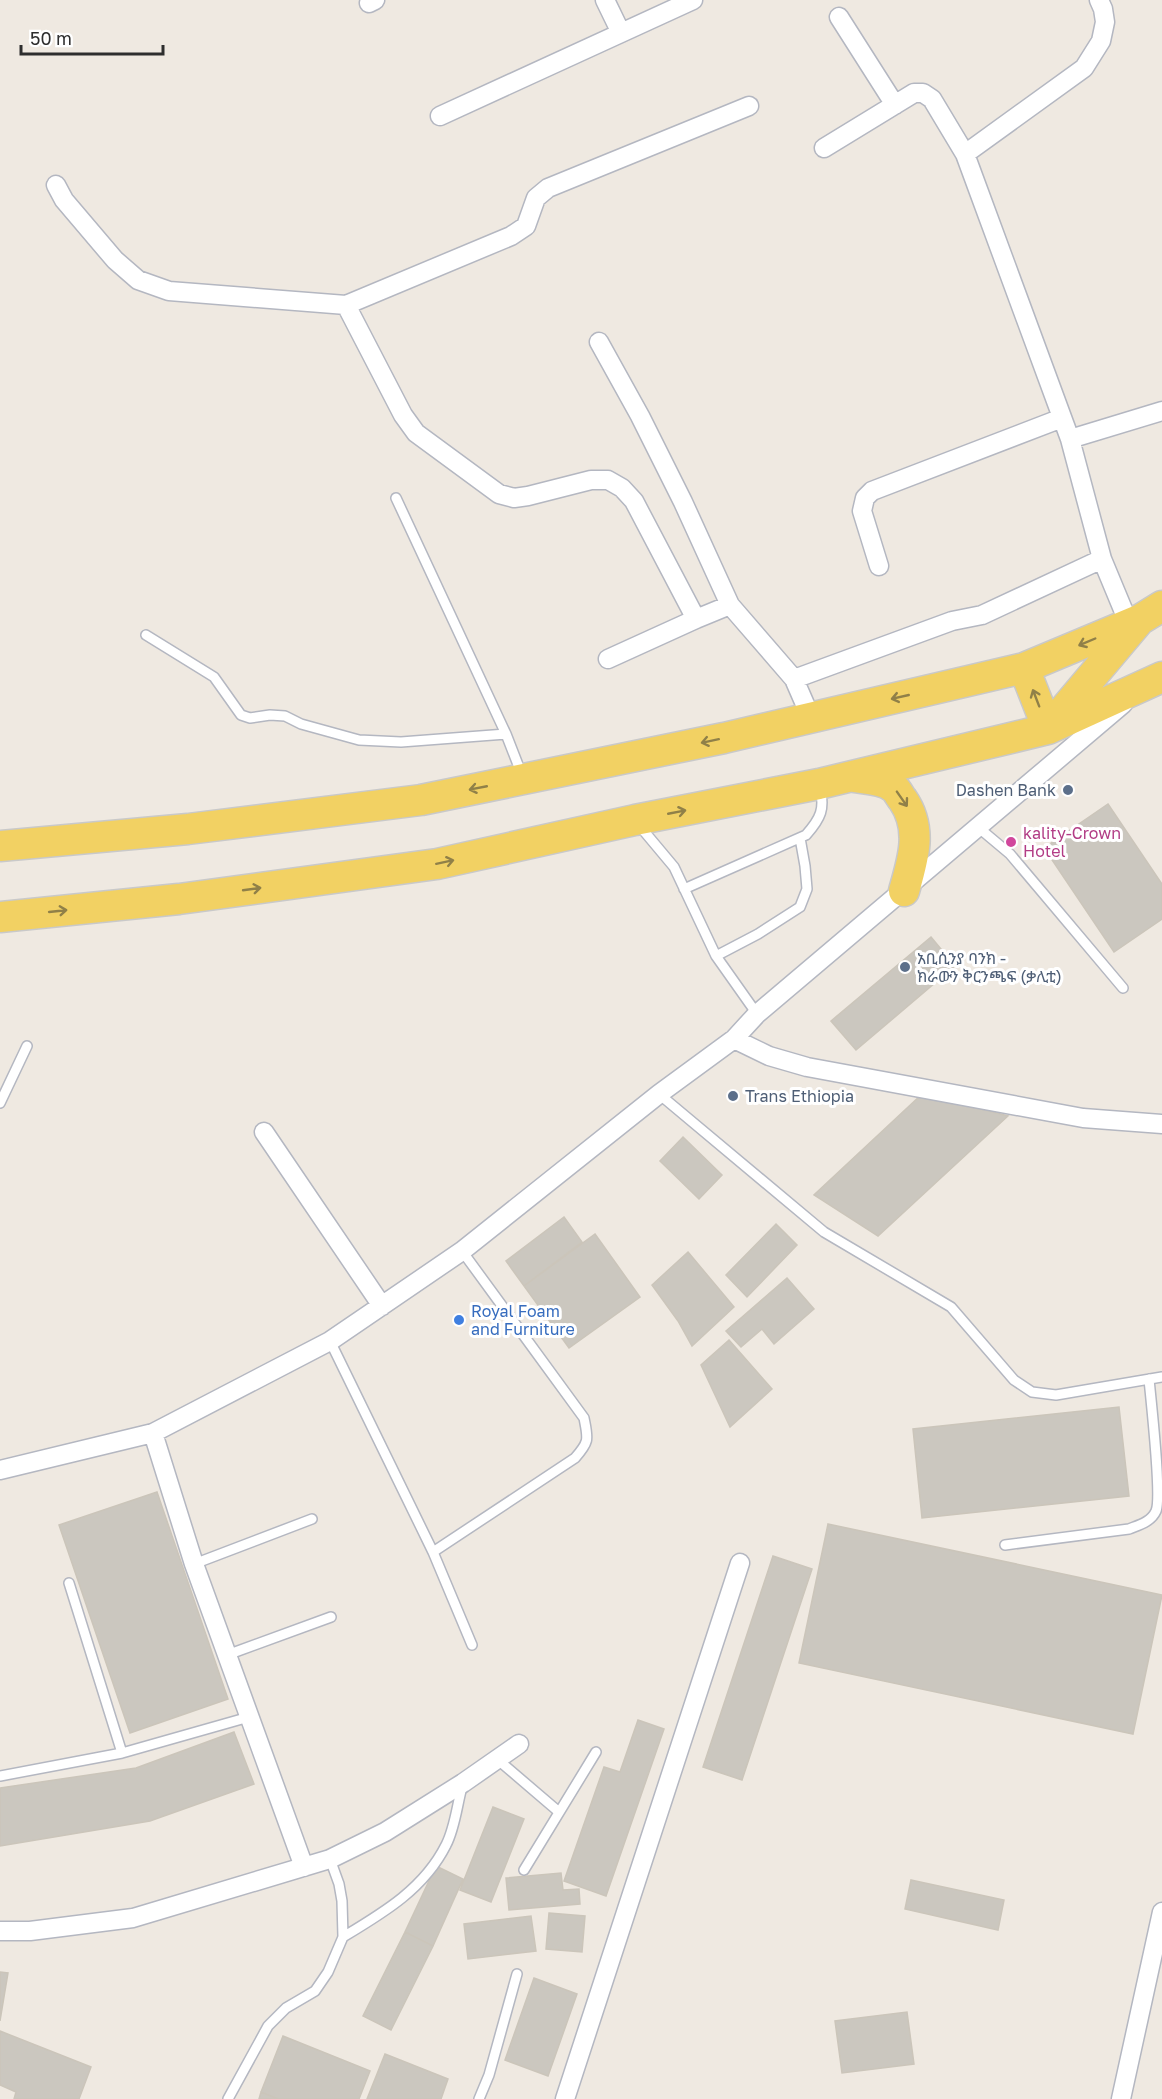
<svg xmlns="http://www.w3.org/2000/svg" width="1162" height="2099" viewBox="0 0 1162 2099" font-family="'Golos Text','Noto Sans Ethiopic',sans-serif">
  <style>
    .building { fill: #cbc7bf; stroke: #cbc5ba; stroke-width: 1.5 }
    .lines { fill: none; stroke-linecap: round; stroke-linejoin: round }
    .lane-casing { stroke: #b4b7c1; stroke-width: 12 }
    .street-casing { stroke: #b4b7c1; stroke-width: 21 }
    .primary-casing { stroke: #c9c9c9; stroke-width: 33 }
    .lane { stroke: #fff; stroke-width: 9 }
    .street { stroke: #fff; stroke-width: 18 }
    .primary { stroke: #f2d163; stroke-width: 30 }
    .oneway { stroke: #908048 }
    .service-dot { fill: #5c6f8a; stroke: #fff; stroke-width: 2 }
    .hotel-dot { fill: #d1479c; stroke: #fff; stroke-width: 2 }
    .shop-dot { fill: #3f7fe0; stroke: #fff; stroke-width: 2 }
    .labels { text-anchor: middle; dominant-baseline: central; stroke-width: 6; stroke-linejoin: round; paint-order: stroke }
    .service-label { font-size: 16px; fill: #4e5e75; stroke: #fff; text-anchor: start }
    .hotel-label { font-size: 16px; fill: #b23c85; stroke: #fff; text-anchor: start }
    .shop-label { font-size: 16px; fill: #366cbe; stroke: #fff; text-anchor: start }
  </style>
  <rect width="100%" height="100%" fill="#efe9e1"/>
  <!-- building -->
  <path class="building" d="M1108,804L1162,884V919L1114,952L1044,848Z
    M931,937L955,966L856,1050L831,1021Z
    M922,1094L1008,1116L878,1236L814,1195Z
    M683,1137L722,1175L699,1199L660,1161Z
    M564,1217L582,1242L524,1286L506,1261Z
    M776,1224L797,1245L747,1297L726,1275Z
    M595,1234L640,1297L569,1348L524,1286Z
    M688,1252L734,1307L692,1346L678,1321L652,1285Z
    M787,1278L814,1309L774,1344L762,1329L741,1347L726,1331Z
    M729,1340L772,1389L730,1427L701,1365Z
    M1119,1407L1129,1496L922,1518L913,1429Z
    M157,1492L228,1699L130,1733L59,1525Z
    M828,1524L1162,1595L1133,1734L799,1663Z
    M773,1556L812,1569L742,1780L703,1767Z
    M638,1720L664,1729L606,1896L564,1881L604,1767L620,1772Z
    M234,1732L254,1784L150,1821L0,1846V1788L136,1768Z
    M493,1807L524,1819L491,1902L460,1890Z
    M436,1866L463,1879L433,1946L405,1932Z
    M561,1873L563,1890L579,1889L580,1904L509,1910L506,1878Z
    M911,1880L1004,1900L998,1930L905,1909Z
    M549,1913L585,1916L582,1952L546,1949Z
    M531,1916L536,1951L468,1959L464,1924Z
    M405,1932L433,1946L391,2030L363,2016Z
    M0,1972L8,1973L0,2021Z
    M534,1978L577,1994L548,2076L505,2060Z
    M907,2012L914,2064L842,2073L835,2021Z
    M0,2031L91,2067L79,2099H14L16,2092L0,2085Z
    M283,2036L370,2071L359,2099H278L261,2092Z
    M385,2054L448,2079L441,2099H367Z
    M261,2092L278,2099H259Z"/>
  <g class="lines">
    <defs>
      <path id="lane" d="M396,498L506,734L522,775
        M146,635L214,677L241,715L250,718L270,715L285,716L301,724L359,740L401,742L506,734
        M638,824L674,867L716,956L757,1014
        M979,828L1010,854L1123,988
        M684,889L806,835C821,818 825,809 820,787
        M716,956L758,934L800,907L807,889L805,866L800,838
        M659,1094L824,1232L951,1307L1014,1380L1032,1392L1056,1395L1162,1377
        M0,1103L27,1046
        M330,1341L433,1552L472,1645
        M1005,1545L1129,1529C1139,1525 1151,1522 1156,1511C1162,1497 1151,1401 1149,1379
        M433,1552L575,1458C590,1441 588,1439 584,1418L462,1251
        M194,1564L312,1519
        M69,1583L122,1753
        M227,1655L331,1617
        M497,1759L559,1812
        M0,1776L122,1753L249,1717
        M524,1870L596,1752
        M343,1937C383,1913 424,1889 446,1845C455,1828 457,1805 462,1787
        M228,2099L268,2026L286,2008L315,1991L328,1972L343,1937L342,1901L339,1884L330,1859
        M479,2099L489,2075L517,1974"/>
      <path id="street" d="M605,0L621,33
        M1099,0L1103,9L1105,22L1101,41L1084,68L965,154L1070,439L1102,559L1129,624
        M369,3L375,0
        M839,17L895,105
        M440,116L693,0
        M824,148L914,93H923L932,99L965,154
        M56,185L64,200L115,260L138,280L169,291L346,305L511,236L526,226L536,198L548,188L749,106
        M346,305L403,415L416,433L499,494L514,498L528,496L591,480H608L622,488L634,501L696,619L730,605
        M599,342L640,416L683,502L730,605L794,679L811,718
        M1070,439L1162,411
        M879,566L862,511L865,498L872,491L1062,418
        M608,659L696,619
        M794,679L952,621L982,615L1102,559
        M734,1039L769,1056L807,1067L1083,1118L1162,1124
        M264,1132L382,1306
        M153,1433L194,1564L304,1867
        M0,1470L153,1433L330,1341L462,1251L659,1094L734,1039L757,1014L1123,704
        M0,1931H30L133,1918L330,1859L385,1832L463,1783L519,1744
        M565,2099L740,1563
        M1121,2099L1162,1912"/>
      <path id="primary" d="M1024,668L1048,729
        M1052,724L1137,623
        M854,777C867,779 884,779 894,788C898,791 900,797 903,800C923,829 913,860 904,891
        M0,846L188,829L421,800L724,738L1024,668L1141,619L1162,606
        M0,917L179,899L437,864L635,820L819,784L1048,729L1162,677"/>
    </defs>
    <!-- lane casing -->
    <use href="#lane" class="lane-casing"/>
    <!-- street casing -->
    <use href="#street" class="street-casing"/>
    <!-- primary casing -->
    <use href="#primary" class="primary-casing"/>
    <!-- lane -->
    <use href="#lane" class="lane"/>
    <!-- street -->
    <use href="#street" class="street"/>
    <!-- primary -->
    <use href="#primary" class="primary"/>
  </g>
  <!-- one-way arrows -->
  <defs><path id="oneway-shaft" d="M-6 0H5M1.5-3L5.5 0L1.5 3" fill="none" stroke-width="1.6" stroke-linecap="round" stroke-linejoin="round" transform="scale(1.5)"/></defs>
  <g class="oneway">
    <use href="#oneway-shaft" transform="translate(1087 642) rotate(157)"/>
    <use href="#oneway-shaft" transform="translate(900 697) rotate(167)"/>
    <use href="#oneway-shaft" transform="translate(1036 698) rotate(-111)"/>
    <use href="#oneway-shaft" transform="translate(710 741) rotate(168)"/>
    <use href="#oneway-shaft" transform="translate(478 788) rotate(169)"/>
    <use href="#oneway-shaft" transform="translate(902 799) rotate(55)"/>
    <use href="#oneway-shaft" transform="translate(677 812) rotate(-11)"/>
    <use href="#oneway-shaft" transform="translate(445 862) rotate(-12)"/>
    <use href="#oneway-shaft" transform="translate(252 889) rotate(-8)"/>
    <use href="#oneway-shaft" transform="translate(58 911) rotate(-6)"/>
  </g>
  <!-- markers -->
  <g class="service-dot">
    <circle cx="1068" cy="790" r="6"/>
    <circle cx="905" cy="967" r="6"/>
    <circle cx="733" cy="1096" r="6"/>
  </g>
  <circle class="hotel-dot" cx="1011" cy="842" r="6"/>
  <circle class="shop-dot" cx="459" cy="1320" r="6"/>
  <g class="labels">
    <!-- service labels -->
    <g class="service-label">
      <text x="1056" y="790" text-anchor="end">Dashen Bank</text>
      <text x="917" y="958">አቢሲንያ ባንክ -<tspan x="917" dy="18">ክራውን ቅርንጫፍ (ቃሊቲ)</tspan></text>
      <text x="745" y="1096">Trans Ethiopia</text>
    </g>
    <!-- hotel labels -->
    <g class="hotel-label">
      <text x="1023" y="833">kality-Crown<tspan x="1023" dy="18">Hotel</tspan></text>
    </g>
    <!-- shop labels -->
    <g class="shop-label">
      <text x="471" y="1311">Royal Foam<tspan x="471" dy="18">and Furniture</tspan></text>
    </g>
  </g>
  <!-- scale -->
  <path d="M21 45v9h142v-9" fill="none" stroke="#2e2e2e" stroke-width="3"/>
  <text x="30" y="45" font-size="18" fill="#2e2e2e" stroke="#ffffff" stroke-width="4.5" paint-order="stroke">50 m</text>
</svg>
